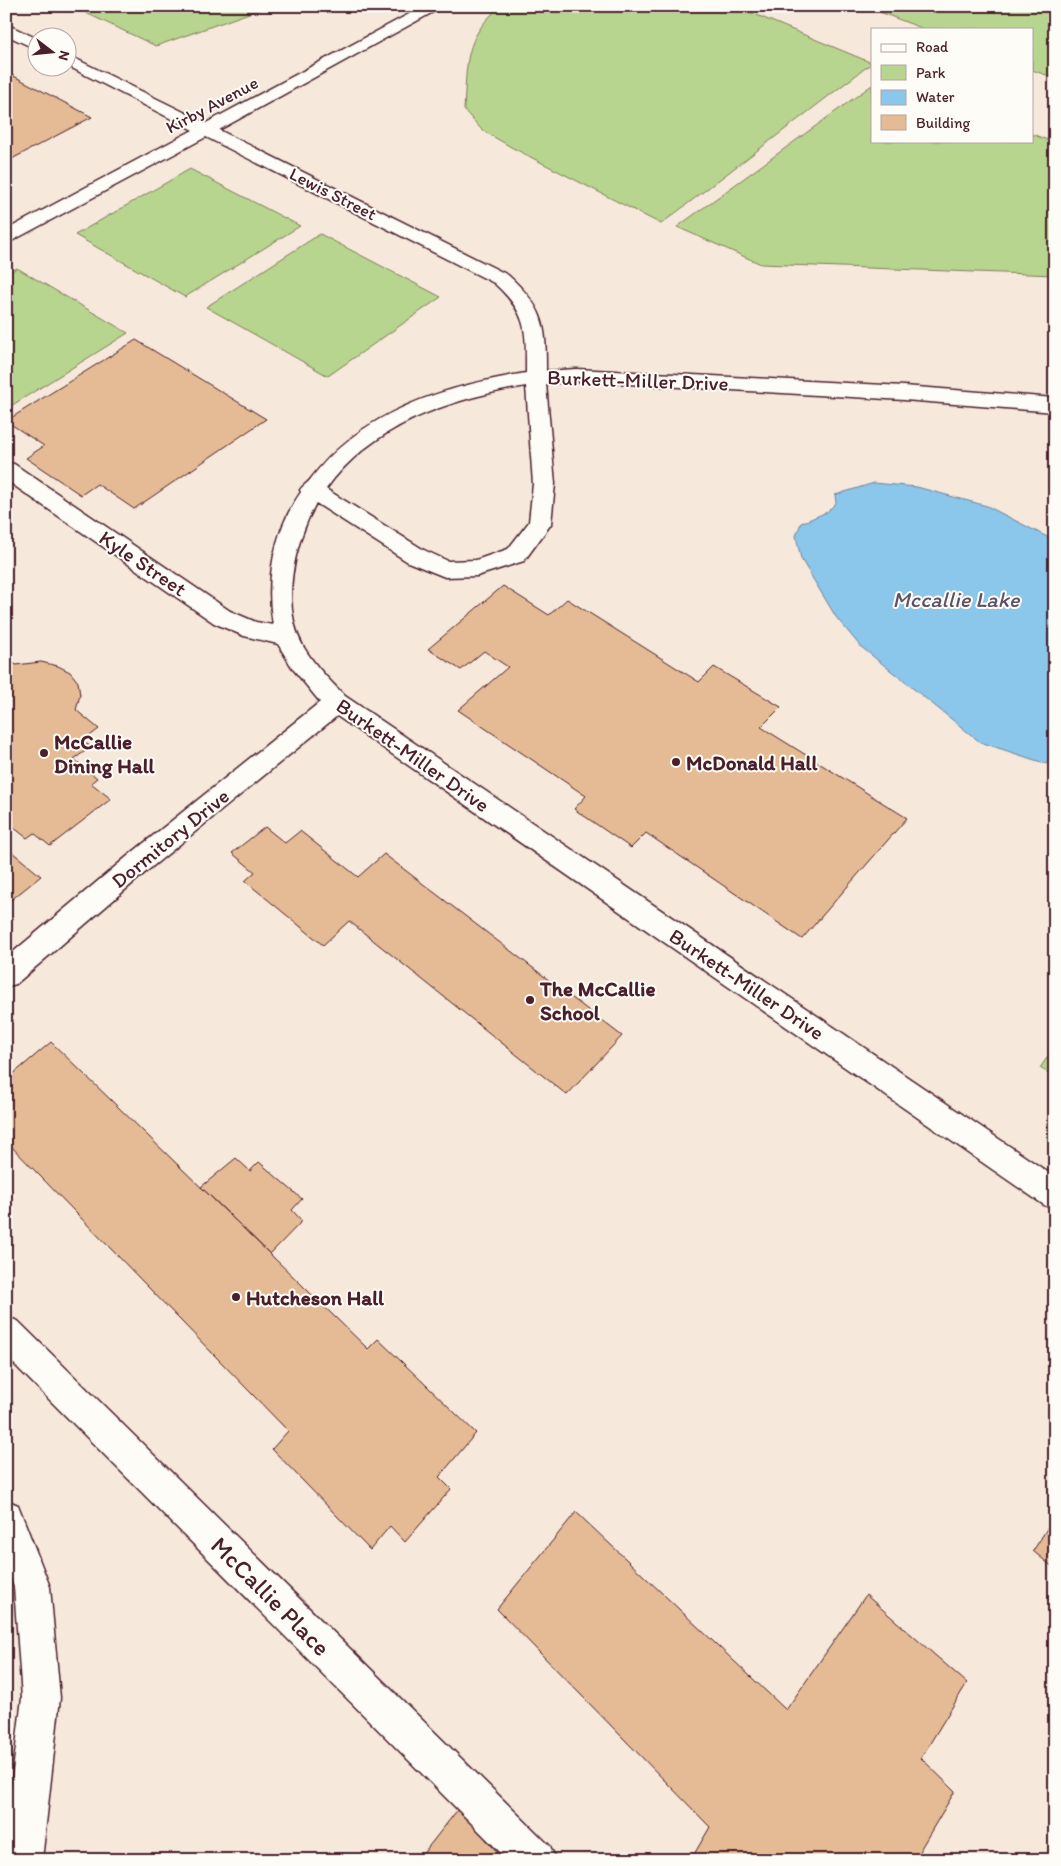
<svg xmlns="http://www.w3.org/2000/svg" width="1061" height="1866" viewBox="0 0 1061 1866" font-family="Itim,sans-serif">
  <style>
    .built { fill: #f6e8da; fill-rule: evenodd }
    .green { fill: #b7d58e; stroke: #807a5c }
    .water { fill: #8bc6eb; stroke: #71839e }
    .building { fill: #e5bb95; stroke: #4a1f2b }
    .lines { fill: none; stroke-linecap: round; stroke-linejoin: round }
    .minor-casing { stroke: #4a1f2b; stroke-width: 3 }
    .minor { fill: #fdfcf7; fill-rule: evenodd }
    .poi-dot { fill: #4a1f2b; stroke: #fdfcf7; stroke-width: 2 }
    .labels { text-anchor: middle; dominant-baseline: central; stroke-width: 4; stroke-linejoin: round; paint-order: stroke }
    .far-street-label { font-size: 18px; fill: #4a1f2b; stroke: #fdfcf7 }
    .street-label { font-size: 21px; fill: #4a1f2b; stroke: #fdfcf7 }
    .poi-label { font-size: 21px; font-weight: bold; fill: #4a1f2b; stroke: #fdfcf7; text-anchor: start }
    .water-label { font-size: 22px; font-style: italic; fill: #5e5165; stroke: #fdfcf7 }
    .near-street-label { font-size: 25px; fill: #4a1f2b; stroke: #fdfcf7 }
  </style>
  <rect width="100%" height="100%" fill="#fdfcf7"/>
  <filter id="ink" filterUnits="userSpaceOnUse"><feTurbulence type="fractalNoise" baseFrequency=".02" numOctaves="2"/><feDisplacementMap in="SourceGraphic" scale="10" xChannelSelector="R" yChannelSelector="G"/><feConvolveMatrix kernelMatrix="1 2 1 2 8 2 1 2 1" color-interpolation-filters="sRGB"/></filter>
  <g filter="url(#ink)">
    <!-- built -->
    <path class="built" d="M6,6H1055V1860H6ZM872,29H1032V141H872ZM38,38H68V68H38Z"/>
    <!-- green -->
    <path class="green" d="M71,6H269L156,46Z
      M501,6H735L872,63L661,224L511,147L482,130L464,110C467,65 463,37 501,6Z
      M864,6H1055V78L1032,70V29H924Z
      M872,85V141H1032V134L1055,143V275L761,264L677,227Z
      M190,169L300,226L185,297L75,235Z
      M320,234L441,297L328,376L206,307Z
      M17,268L128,333L6,409V274Z
      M1055,1046V1077L1040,1068Z"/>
    <!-- water -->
    <path class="water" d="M874,483L917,487L987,506L1055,541V748L1047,764L980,742L860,646L836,617L801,559L796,536L801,523L827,512L836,503L835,495Z"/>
    <!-- building -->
    <path class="building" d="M6,72L92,117L6,162Z
      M136,340L266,419L134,509L97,484L81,495L26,458L44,446L6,421Z
      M503,586L549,615L567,599L699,682L714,667L781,707L761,727L907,818L802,939L646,833L631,848L574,809L586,796L458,710L508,667L484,651L461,670L428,649Z
      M6,657L16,665L41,662L58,666L70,672L78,682L80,695L76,710L99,729L83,741L91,747L74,759L97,778L91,783L111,799L50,846L34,833L27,838L13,827L6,833Z
      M265,827L285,843L300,831L358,877L384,854L622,1036L567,1095L349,921L323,945L245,881L255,872L232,853Z
      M6,847L41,876L6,904Z
      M51,1042L368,1349L378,1339L476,1433L439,1477L451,1489L405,1542L390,1526L370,1550L272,1449L288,1431L6,1141V1080Z
      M236,1158L250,1171L259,1162L302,1199L292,1210L302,1221L270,1254L201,1187Z
      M576,1512L786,1710L866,1595L967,1683L921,1758L955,1791L914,1860H697L693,1856L710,1827L497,1609Z
      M1055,1516V1569L1033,1551Z
      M459,1808L504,1860H418Z"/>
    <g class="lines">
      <defs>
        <path id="minor" d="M424,6H444L219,130L508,275C544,308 546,323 546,371L576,369L904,386L1055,398V412L904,400L576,381L546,384L555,484L551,524L524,561L477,576L445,577L408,562L316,503C294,544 280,604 303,646C314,665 330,681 345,696L1055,1177V1210L1044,1205L337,716L147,871L16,984L6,987V958L129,855L320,702L293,669L278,644L244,636L214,623L6,480V462L14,464L230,611L256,622L273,625C265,580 274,530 301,492L300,490C303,485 307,484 310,480C361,411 445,386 526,373C526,329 528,314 494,283L206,137L6,244V230L193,130L68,66V55L206,123ZM526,386L533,484L529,522L508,549L476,560L448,561L424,550L326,489C373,424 450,399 526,386Z
          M6,24L38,39V50L6,35Z
          M6,1317L18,1321L550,1846L556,1860H508L6,1356Z
          M6,1500L18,1505L50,1587L60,1698L42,1860H6V1828L22,1698L14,1587L6,1566Z"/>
      </defs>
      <!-- minor casing -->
      <use href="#minor" class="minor-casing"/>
      <!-- minor -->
      <use href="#minor" class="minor"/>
    </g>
  </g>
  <!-- markers -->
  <g class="poi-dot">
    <circle cx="44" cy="753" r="5"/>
    <circle cx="676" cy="762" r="5"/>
    <circle cx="530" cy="1000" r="5"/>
    <circle cx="236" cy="1297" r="5"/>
  </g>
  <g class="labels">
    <!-- far-street labels -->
    <g class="far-street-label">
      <text transform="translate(212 105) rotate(-28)">Kirby Avenue</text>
      <text transform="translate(333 194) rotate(27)">Lewis Street</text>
    </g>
    <!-- street labels -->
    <g class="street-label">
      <text transform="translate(638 380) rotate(2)">Burkett-Miller Drive</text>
      <text transform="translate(143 563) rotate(34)">Kyle Street</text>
      <text transform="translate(413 755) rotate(35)">Burkett-Miller Drive</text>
      <text transform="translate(170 838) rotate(-39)">Dormitory Drive</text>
      <text transform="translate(747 984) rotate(34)">Burkett-Miller Drive</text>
    </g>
    <!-- poi labels -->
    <g class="poi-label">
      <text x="54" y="741">McCallie<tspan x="54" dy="24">Dining Hall</tspan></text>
      <text x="686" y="762">McDonald Hall</text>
      <text x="540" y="988">The McCallie<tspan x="540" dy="24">School</tspan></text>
      <text x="246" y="1297">Hutcheson Hall</text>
    </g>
    <!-- water labels -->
    <g class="water-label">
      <text x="956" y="599">Mccallie Lake</text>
    </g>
    <!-- near-street labels -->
    <g class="near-street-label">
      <text transform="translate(271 1596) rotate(45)">McCallie Place</text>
    </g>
  </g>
  <!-- margin -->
  <rect width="1061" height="1866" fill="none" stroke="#fdfcf7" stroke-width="25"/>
  <rect x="12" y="12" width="1036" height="1841" fill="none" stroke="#4a1f2b" stroke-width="2" filter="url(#ink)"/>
  <!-- legend -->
  <rect x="871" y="28" width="162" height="115" fill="#fdfcf7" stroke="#b5a4a5"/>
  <rect x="881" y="44" width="25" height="8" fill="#fdfcf7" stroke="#b5a4a5"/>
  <text x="916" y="52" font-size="15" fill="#4a1f2b">Road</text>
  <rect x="881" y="65" width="25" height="15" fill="#b7d58e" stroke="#b5a4a5"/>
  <text x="916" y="78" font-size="15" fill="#4a1f2b">Park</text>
  <rect x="881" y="90" width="25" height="15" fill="#8bc6eb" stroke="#b5a4a5"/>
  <text x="916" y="102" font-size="15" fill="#4a1f2b">Water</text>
  <rect x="881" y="115" width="25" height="15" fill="#e5bb95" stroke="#b5a4a5"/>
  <text x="916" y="128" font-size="15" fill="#4a1f2b">Building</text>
  <!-- north arrow -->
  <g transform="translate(52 52) rotate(106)"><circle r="24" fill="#fdfcf7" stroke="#b5a4a5"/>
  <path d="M0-4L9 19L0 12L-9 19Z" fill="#4a1f2b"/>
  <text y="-8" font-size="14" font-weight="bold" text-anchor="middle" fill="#4a1f2b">N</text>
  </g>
</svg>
